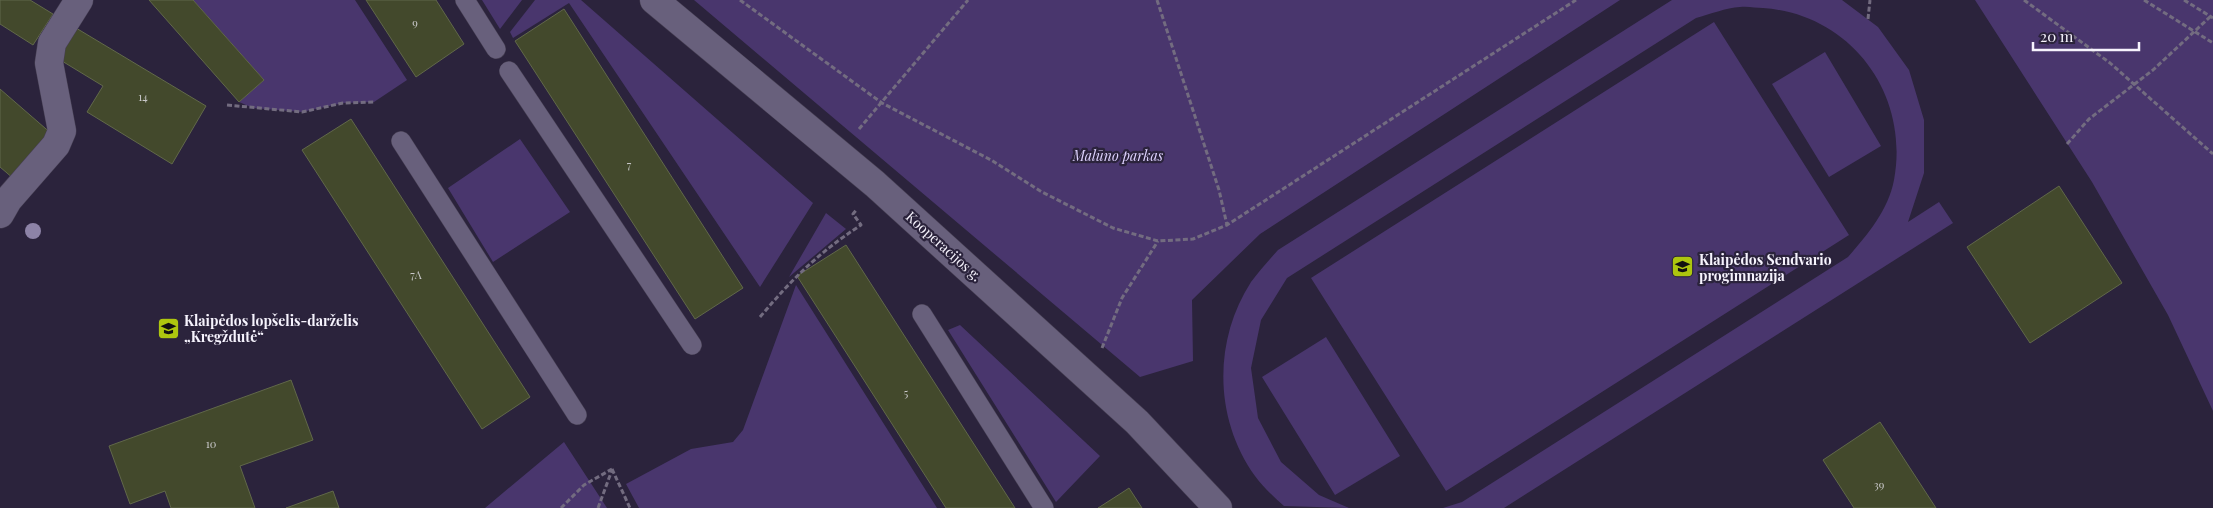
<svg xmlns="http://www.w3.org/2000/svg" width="2213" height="508" viewBox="0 0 2213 508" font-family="'Playfair Display',serif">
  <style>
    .green { fill: #49366d }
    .building { fill: #43492c; stroke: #61684a }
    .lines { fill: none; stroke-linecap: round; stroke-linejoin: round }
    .lane-casing { stroke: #463f53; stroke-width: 20 }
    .street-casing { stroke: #463f53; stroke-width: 29 }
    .path { stroke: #736c80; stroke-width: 3; stroke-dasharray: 5 2.5; stroke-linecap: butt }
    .lane { stroke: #68607c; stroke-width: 19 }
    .street { stroke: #68607c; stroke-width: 28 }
    .tree { fill: #8d83a7 }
    .labels { text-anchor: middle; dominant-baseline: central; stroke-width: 4.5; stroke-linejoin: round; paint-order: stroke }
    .number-label { font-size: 11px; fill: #c9c8c9 }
    .park-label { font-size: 14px; font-style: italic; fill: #ded2fe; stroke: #2b233c }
    .street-label { font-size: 14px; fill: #f6f3fd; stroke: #2b233c }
    .poi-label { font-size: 14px; font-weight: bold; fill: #f6f3fd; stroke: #2b233c; text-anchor: start }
  </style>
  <rect width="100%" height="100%" fill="#2b233c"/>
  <!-- green -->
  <path class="green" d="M193,0H355L407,80L374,102L343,103L302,112L253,108L239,102L264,80Z
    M482,0H522L500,29Z
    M535,0H581L813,203L760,287L569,3L513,38L510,32Z
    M694,0H1620L1260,234L1192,300L1193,361L1140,377Z
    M1672,0H1842L1878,27L1909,70L1924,120V173L1908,222L1939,202L1953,223L1504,508H1443L1462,502L1848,257C1867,235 1888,211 1894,180C1910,94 1851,14 1763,8C1756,8 1748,6 1740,7C1726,8 1710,14 1696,18L1287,278L1261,320L1251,368L1258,418L1281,462L1319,495L1349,508L1284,506C1274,497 1263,487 1255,476C1214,419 1213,341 1251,282C1259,271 1269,260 1278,250Z
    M1975,0H2213V411L2168,315L2092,182Z
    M1714,22L1849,235L1446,491L1311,278Z
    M1825,52L1881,146L1829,177L1772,84Z
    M520,139L570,212L493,262L448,188Z
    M826,213L846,229L789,277Z
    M796,285L937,508H639L626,484L691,449L733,442L743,430Z
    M960,325L1100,456L1056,502L948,330Z
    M1326,337L1400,456L1335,495L1262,377Z
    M564,442L607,508H485Z"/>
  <!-- building -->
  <path class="building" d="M0,0H30L53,14L33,45L0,24Z
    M149,0H193L264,80L239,102Z
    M366,0H436L464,44L416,77Z
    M564,9L743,288L695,319L515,41Z
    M76,28L206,106L172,164L87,112L103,86L57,58Z
    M0,89L53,135L14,179L0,167Z
    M351,119L530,397L482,429L302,150Z
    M2059,186L2122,283L2030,343L1967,247Z
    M846,245L1015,508H946L797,276Z
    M291,380L313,440L240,466L255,508H171L165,491L130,504L109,446Z
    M1880,422L1936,508H1854L1823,460Z
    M1129,488L1142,508H1098L1123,492Z
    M333,491L339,508H286Z"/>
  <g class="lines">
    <defs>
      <path id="lane" d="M465,0L496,49
        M509,71L692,345
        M401,141L577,415
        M922,314L1044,508"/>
      <path id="street" d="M654,0L875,184L1137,422L1218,508
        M0,214L8,200L56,145L62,131L49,63L52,43L79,0"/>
    </defs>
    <!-- lane casing -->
    <use href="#lane" class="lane-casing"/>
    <!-- street casing -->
    <use href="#street" class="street-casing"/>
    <!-- path -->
    <path class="path" d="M740,0L882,103L991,160L1042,192L1113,228L1158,241L1193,239L1227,225L1576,0
      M1157,0L1219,190L1227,225
      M2024,0L2110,63L2213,154
      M2144,0L2213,43
      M2184,0L2213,18
      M1868,19L1870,0
      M227,105L302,112L343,103L374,102
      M859,129L968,0
      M2067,144L2089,119L2153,70L2211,16
      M760,317C792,279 818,253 861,225L853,214L857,209
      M1102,348L1122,298L1158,241
      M612,469L630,508
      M561,508L584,485L612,469
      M598,508L612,470"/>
    <!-- lane -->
    <use href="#lane" class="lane"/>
    <!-- street -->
    <use href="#street" class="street"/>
  </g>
  <!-- trees -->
  <circle class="tree" cx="33" cy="231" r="8"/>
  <!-- icons -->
  <defs>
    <symbol id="school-square" viewBox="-11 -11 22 22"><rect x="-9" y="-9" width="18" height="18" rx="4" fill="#adc60f" stroke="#2b233c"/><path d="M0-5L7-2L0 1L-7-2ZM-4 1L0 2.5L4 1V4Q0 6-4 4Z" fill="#111"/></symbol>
  </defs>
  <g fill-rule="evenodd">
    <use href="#school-square" x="1670" y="254" width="25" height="25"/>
    <use href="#school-square" x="156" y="316" width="25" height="25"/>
  </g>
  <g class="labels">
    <!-- number labels -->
    <g class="number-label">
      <text x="415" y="22">9</text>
      <text x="143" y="96">14</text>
      <text x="629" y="164">7</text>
      <text x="416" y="274">7A</text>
      <text x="906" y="392">5</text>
      <text x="211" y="443">10</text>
      <text x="1879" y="484">39</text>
    </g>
    <!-- park labels -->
    <g class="park-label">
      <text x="1118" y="155">Malūno parkas</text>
    </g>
    <!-- street labels -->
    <g class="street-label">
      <text transform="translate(944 246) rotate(42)">Kooperacijos g.</text>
    </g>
    <!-- poi labels -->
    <g class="poi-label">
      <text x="1699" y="259">Klaipėdos Sendvario<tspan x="1699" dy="16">progimnazija</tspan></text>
      <text x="184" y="320">Klaipėdos lopšelis-darželis<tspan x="184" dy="16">„Kregždutė“</tspan></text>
    </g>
  </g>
  <!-- scale -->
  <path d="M2033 42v8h106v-8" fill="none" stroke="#f6f3fd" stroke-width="2.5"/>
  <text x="2040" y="42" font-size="15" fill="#f6f3fd" stroke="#2b233c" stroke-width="4" paint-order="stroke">20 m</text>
</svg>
